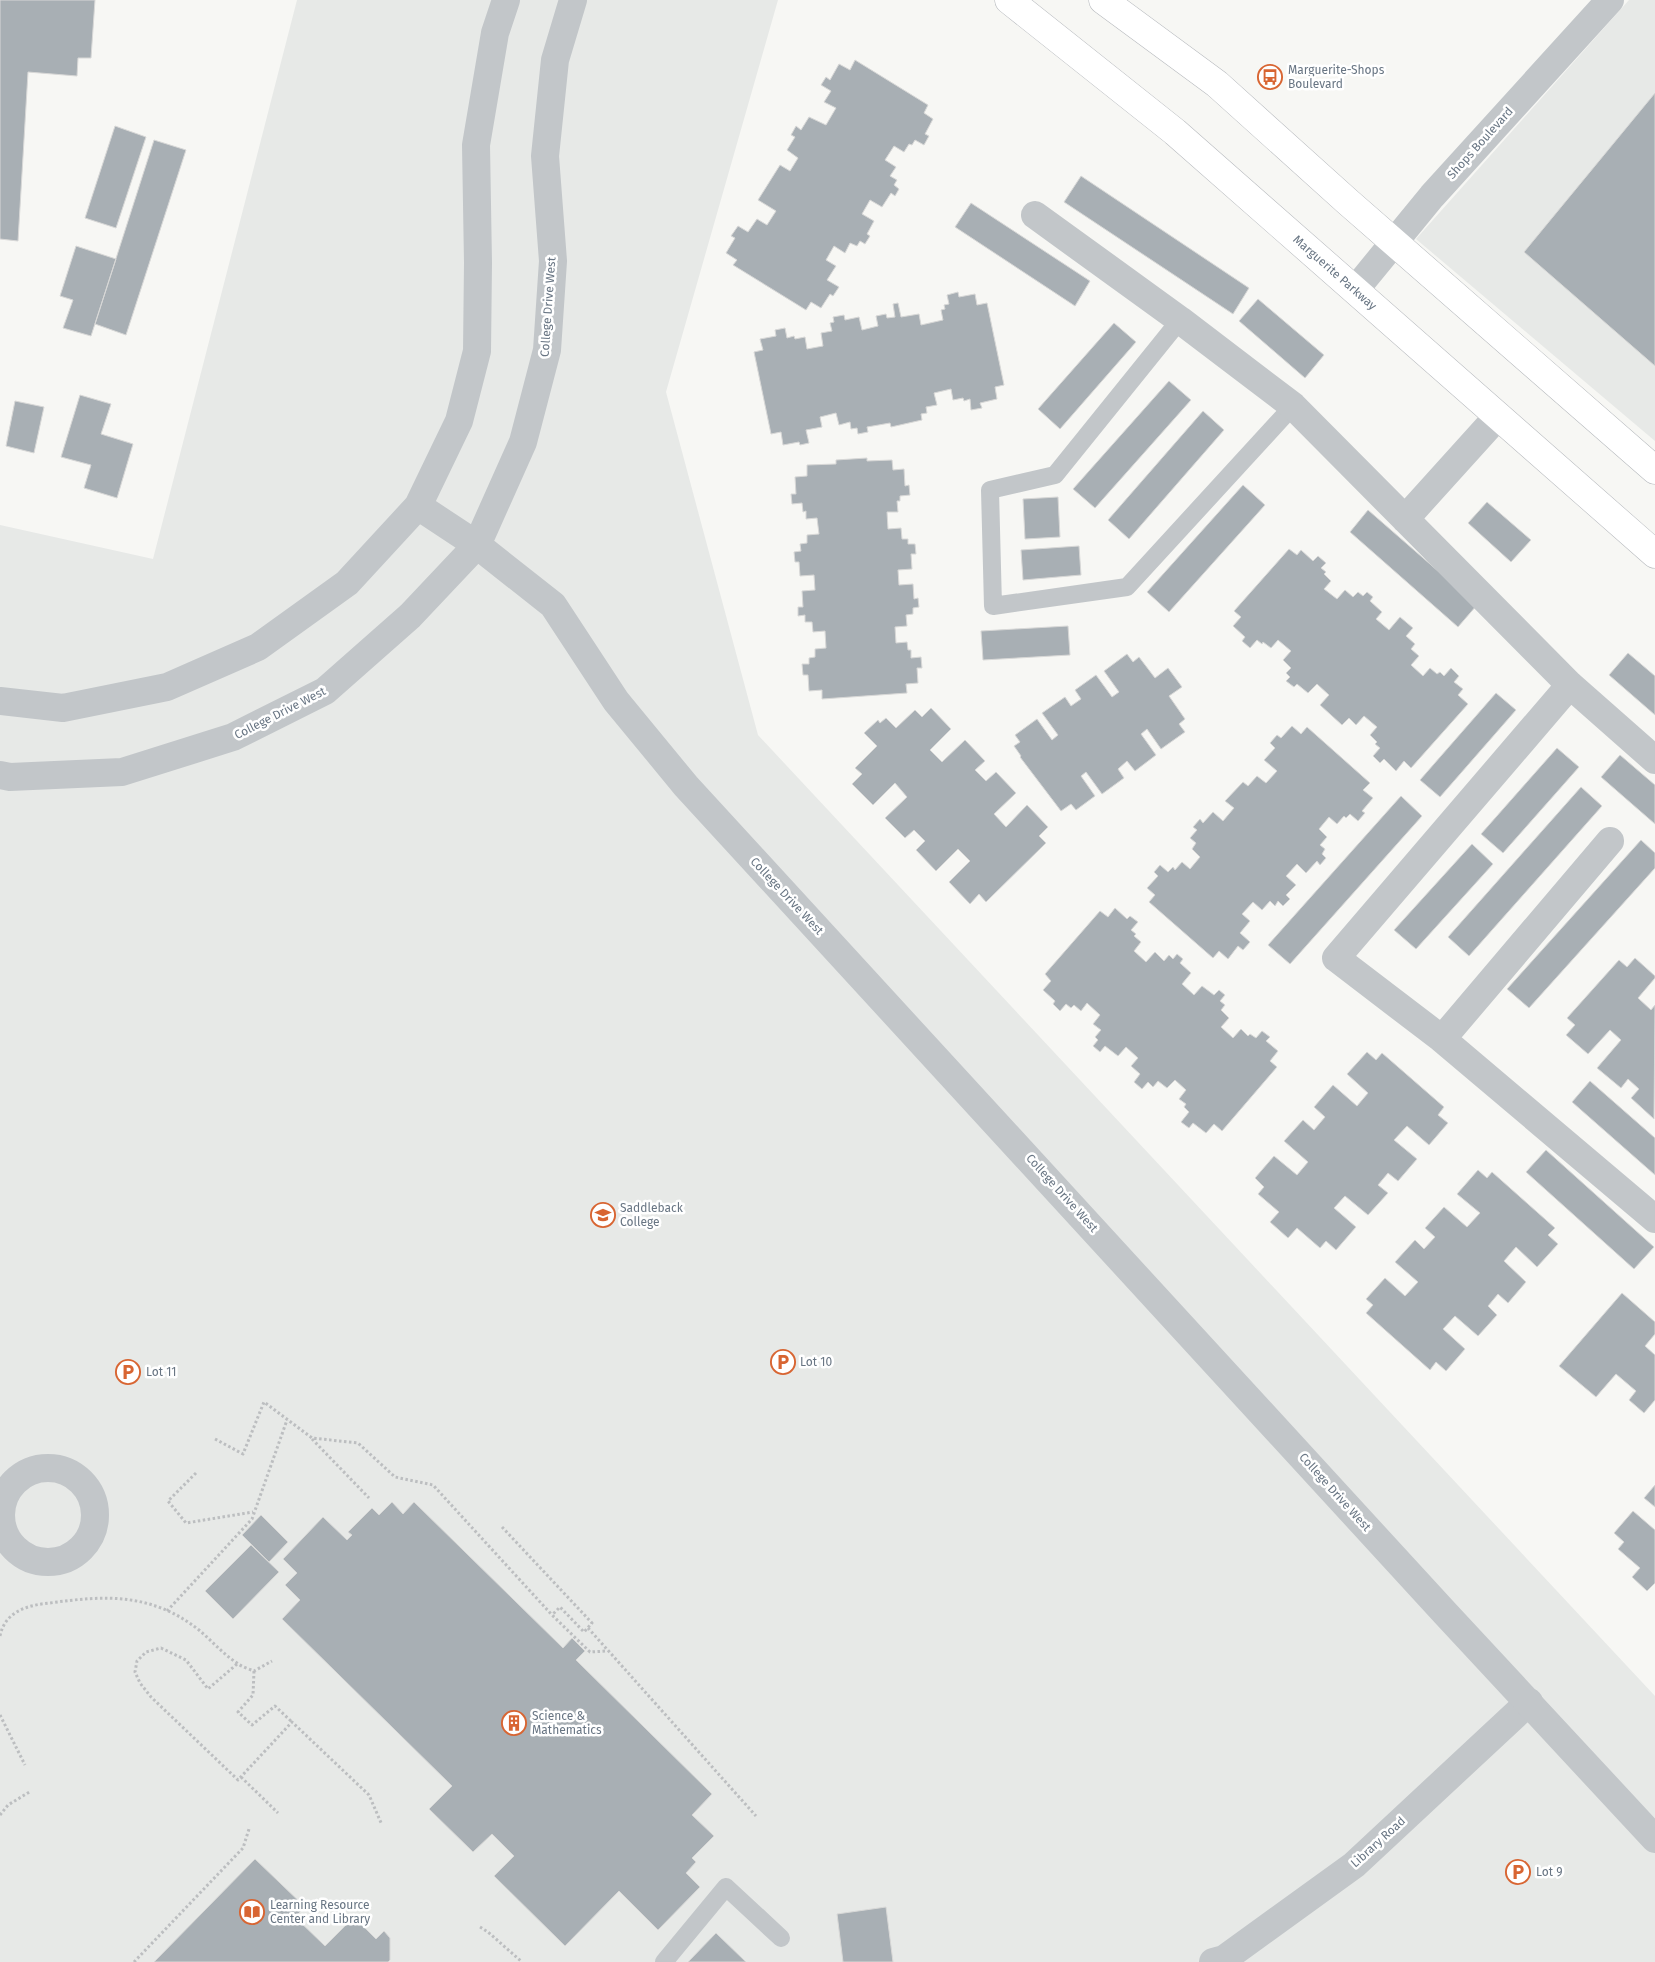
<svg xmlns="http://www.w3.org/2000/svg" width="1655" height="1962" viewBox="0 0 1655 1962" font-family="'Fira Sans',sans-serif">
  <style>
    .built { fill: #e7e9e7 }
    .building { fill: #a8afb4; stroke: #d8d8d7 }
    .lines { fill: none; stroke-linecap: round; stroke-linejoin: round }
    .primary-casing { stroke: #b6b9bd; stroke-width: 29 }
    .path { stroke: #bcbec0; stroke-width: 3; stroke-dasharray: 2.5 2.5; stroke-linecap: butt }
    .service { stroke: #c2c6c9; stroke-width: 18 }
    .minor { stroke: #c2c6c9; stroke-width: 28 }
    .tertiary { stroke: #c2c6c9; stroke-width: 28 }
    .primary { stroke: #fff; stroke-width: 28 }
    .labels { text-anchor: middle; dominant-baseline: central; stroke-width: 5; stroke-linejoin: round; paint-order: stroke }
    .poi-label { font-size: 12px; fill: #687583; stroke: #fff; text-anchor: start }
    .street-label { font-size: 12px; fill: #687583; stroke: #fff }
  </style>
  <rect width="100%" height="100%" fill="#f7f7f4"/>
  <!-- built -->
  <path class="built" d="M297,0H778L666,392L758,735L1655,1696V1962H0V525L153,559Z
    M1629,0H1655V441L1416,239Z"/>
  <!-- building -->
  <path class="building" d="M0,0H95L91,58H78L77,76L28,72L18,241L0,239Z
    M855,60L928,105L924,113L933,119L925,134L929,136L924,145L915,140L912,145L909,144L904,152L894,146L885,160L896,167L890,176L897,180L894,185L899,189L895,196L891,193L882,207L870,200L862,214L874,221L867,234L870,236L865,244L860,241L857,246L850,243L845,253L834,246L826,260L836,266L827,280L839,287L833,296L830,294L821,308L811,302L806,310L733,265L737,260L726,253L735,238L731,236L738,226L748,232L757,219L767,225L776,211L758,200L780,165L790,171L798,158L787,150L795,137L791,135L796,126L801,130L809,117L826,125L836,108L824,102L831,91L821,85L826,77L830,80L839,64L850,70Z
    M1655,93V366L1524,252Z
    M115,126L146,137L116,228L85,218Z
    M154,140L186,150L126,335L95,324Z
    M1081,176L1249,288L1233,314L1064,202Z
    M971,203L1090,281L1075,306L955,227Z
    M76,246L116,259L91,336L63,328L73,300L60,296Z
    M958,292L959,297L975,294L977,305L987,303L1004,385L995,387L997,399L980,403L982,408L971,410L970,399L964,401L963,398L953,400L951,389L934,393L937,405L926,407L927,413L921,414L922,420L891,427L890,423L867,427L868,432L858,434L857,428L851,429L850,422L839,425L836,413L820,417L822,427L806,430L809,443L800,445L799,442L783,445L781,432L771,434L754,352L763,350L760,339L776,336L775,330L785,328L787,338L794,336L795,339L805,337L807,349L823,346L821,333L832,331L830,323L834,322L833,317L844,315L845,320L859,317L862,330L878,326L876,316L886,314L887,318L895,317L893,304L898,303L901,317L919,314L921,325L943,320L941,310L945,309L944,305L949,304L947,295Z
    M1258,299L1324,355L1305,378L1239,321Z
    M1114,323L1136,342L1060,429L1038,409Z
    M1169,381L1191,400L1095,508L1073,489Z
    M80,395L111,404L101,434L133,444L117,498L84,488L91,465L61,457Z
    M15,401L44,407L34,453L6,446Z
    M1203,411L1224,430L1129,539L1108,520Z
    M867,458V461L892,460L893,470L904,469L905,486L909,485L910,495L900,496V501H897L898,512H887L888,529L901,528L902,539H908V544H915L916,554H911L912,569L898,570L899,585L913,584L914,599L918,598L919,607L913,608V614L906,615L907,626L895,627L896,643L907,642L908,650H911V658L921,657L922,668H917L918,683L906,684L907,693L822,699V690L809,691L808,675H803L802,664H809V658L815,657V649L826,648L825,631L813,632L812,622H805V615L798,616V607H803L802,591L815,590L814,575L800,576L799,562H795L794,552L801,551L800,544L807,543V535L819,534L817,518L806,519V511L803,512L802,503L792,504L791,494H796L795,477L807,476V465L836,464V460Z
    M1243,485L1265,505L1169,612L1147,592Z
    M1058,497L1060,537L1025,539L1023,499Z
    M1487,502L1531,540L1511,562L1468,523Z
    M1368,510L1477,605L1458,627L1350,532Z
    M1079,546L1081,575L1023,580L1021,550Z
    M1289,549L1297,555L1301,550L1313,561L1318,556L1326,563L1321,568L1326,572L1324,574L1331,581L1324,589L1337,599L1345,590L1353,597L1358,592L1363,596L1367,592L1373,597L1370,601L1382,612L1376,619L1389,630L1400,617L1413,628L1406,636L1415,644L1411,649L1419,656L1411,665L1423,676L1430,668L1437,674L1440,672L1444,676L1451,668L1459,676L1454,682L1463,689L1458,695L1468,704L1411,768L1404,761L1396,771L1384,759L1380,763L1373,756L1380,748L1375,744L1377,742L1370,735L1377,727L1364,716L1356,725L1349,718L1342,725L1320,705L1329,695L1317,684L1308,693L1297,684L1294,687L1286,681L1290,677L1286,673L1291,668L1283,660L1291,651L1278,640L1271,648L1263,642L1262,644L1257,640L1250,648L1242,641L1245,637L1233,626L1241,617L1234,611Z
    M1068,626L1070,655L983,660L981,631Z
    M1628,653L1655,676V715L1609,675Z
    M1127,654L1133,662L1139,657L1155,678L1168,668L1182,687L1169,696L1185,719L1179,724L1185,732L1161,749L1147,729L1141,734L1156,755L1135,771L1127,761L1118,769L1124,778L1102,794L1086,772L1081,776L1095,796L1076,810L1071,804L1061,811L1020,757L1021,756L1014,746L1020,742L1015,735L1037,719L1052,740L1058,735L1042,713L1065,697L1071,706L1081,699L1075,690L1096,675L1112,697L1119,692L1104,671Z
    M1496,693L1516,710L1440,797L1420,780Z
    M931,708L951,729L930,750L942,762L965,740L985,761L975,770L986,781L996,772L1016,793L994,814L1006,827L1027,805L1048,827L1039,836L1046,843L986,902L979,894L970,904L949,882L970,861L958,849L936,871L916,850L925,841L914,830L905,838L885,818L907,797L895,783L873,805L852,784L862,774L855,768L877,746L864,733L878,720L880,723L886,718L896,728L915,710L922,717Z
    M1292,726L1301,734L1307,727L1370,783L1363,790L1373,798L1362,811L1365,813L1358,821L1350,814L1346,818L1344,816L1337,824L1329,817L1319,829L1327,837L1320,845L1325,849L1322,854L1326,858L1320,865L1317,861L1306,873L1297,864L1286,876L1296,885L1286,895L1290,899L1283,906L1278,901L1275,906L1270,901L1262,910L1253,902L1242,914L1250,921L1240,933L1250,942L1243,950L1238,946L1228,959L1219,951L1213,958L1149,902L1155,895L1147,888L1158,876L1154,872L1160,865L1168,872L1173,867L1175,870L1182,862L1190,869L1200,857L1192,849L1196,843L1190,838L1197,830L1193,827L1200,819L1203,823L1213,812L1223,821L1234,808L1225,801L1243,782L1248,786L1257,776L1266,783L1277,771L1264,760L1275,748L1270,743L1277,735L1281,738Z
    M1557,748L1579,767L1503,853L1481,834Z
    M1620,755L1655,785V824L1601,777Z
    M1581,787L1602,806L1469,956L1448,937Z
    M1401,796L1422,816L1290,964L1268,945Z
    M1641,840L1655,853V868L1529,1008L1507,989Z
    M1472,844L1493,864L1416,949L1394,930Z
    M1115,908L1127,919L1130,916L1138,922L1131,930L1136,934L1134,936L1141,942L1134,951L1146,962L1155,952L1164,961L1169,955L1173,959L1177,954L1183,959L1180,963L1191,973L1182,984L1194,995L1202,986L1214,995L1219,990L1225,995L1220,1001L1225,1005L1221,1010L1229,1018L1221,1027L1233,1038L1241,1029L1248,1036L1250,1034L1256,1038L1262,1031L1270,1037L1266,1041L1278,1051L1270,1061L1277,1067L1222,1131L1214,1124L1206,1133L1193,1123L1189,1128L1181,1122L1189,1112L1184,1107L1186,1104L1179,1099L1186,1090L1175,1080L1167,1088L1158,1081L1153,1087L1148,1082L1142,1089L1134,1082L1140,1074L1131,1066L1138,1058L1126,1047L1118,1056L1105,1046L1100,1052L1093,1046L1098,1040L1095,1037L1101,1030L1093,1024L1100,1015L1087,1003L1081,1011L1074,1005L1071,1008L1066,1004L1060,1011L1053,1004L1055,1001L1043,990L1051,981L1045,974L1100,911L1108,917Z
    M1635,958L1655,976V978L1638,998L1651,1010L1655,1005L1654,1119L1631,1098L1639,1089L1628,1079L1621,1088L1597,1068L1621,1040L1610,1030L1588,1054L1566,1035L1575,1025L1567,1018L1619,960L1627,967Z
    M1367,1052L1376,1060L1382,1053L1444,1107L1438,1115L1448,1123L1429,1145L1407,1126L1394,1140L1417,1159L1398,1181L1388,1173L1378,1185L1388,1193L1368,1215L1345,1196L1334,1208L1356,1227L1336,1250L1326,1241L1320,1248L1297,1228L1288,1238L1270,1222L1279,1212L1258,1194L1264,1187L1255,1178L1274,1156L1297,1175L1308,1162L1284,1141L1303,1120L1314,1130L1325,1117L1314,1107L1333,1085L1357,1106L1368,1093L1347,1074Z
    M1590,1081L1655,1138V1175L1572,1102Z
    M1546,1150L1654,1247L1634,1269L1526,1172Z
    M1478,1170L1487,1178L1492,1172L1555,1228L1548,1235L1558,1244L1537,1267L1516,1247L1504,1261L1526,1282L1508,1303L1498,1294L1488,1306L1497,1315L1478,1336L1455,1316L1443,1329L1465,1349L1446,1371L1436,1362L1430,1370L1366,1313L1373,1305L1366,1299L1385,1278L1405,1296L1418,1282L1395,1262L1415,1240L1424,1249L1435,1237L1425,1228L1444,1207L1467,1227L1480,1213L1457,1194Z
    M1622,1293L1655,1322V1334L1645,1346L1655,1355V1400L1644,1413L1629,1400L1636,1391L1616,1374L1596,1397L1559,1366Z
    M1655,1485V1507L1644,1498Z
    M392,1502L403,1514L414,1502L563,1648L572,1638L585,1651L576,1660L712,1794L692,1815L714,1836L692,1858L696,1862L686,1873L700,1887L658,1930L619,1891L565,1946L494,1876L514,1856L492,1834L473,1852L429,1809L452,1786L282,1619L300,1600L285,1585L297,1573L283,1559L323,1517L347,1540L352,1535L348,1532L372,1508L379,1515Z
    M1633,1511L1655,1530V1583L1647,1591L1632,1577L1640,1568L1618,1549L1624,1542L1614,1533Z
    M261,1515L288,1542L269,1562L242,1535Z
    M251,1545L279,1572L233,1619L205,1591Z
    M255,1859L305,1907L295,1917L325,1946L354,1917L376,1939L384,1931L390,1938V1960L388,1962H154Z
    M886,1907L893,1962H843L837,1914Z
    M716,1933L746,1962H688Z"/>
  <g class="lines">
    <defs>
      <g id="primary">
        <path id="s1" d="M1009,0L1175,132L1655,554"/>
        <path d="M1103,0L1217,84L1348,202L1655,470"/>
      </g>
    </defs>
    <!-- primary casing -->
    <use href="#primary" class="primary-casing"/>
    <!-- path -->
    <path class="path" d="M215,1439L243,1454L264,1402L312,1438L358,1443L395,1477L433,1485L552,1615L590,1652L607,1651
      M312,1439L369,1498
      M196,1473L168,1501L186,1523L253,1512
      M502,1527L592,1623L584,1632L560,1607L552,1615
      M167,1611L252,1519L287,1420
      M588,1628L756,1816
      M0,1636C5,1611 28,1605 50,1603C106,1595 152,1593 199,1630C212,1641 223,1654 237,1663C242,1667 249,1669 254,1671L272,1661
      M237,1664L208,1689L186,1660L161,1648L146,1652L137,1661L135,1672L140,1683L151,1697L238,1780L292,1722L369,1795L382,1825
      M254,1671L253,1695L238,1712L252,1725L275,1706L292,1722
      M0,1715L25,1765
      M241,1777L278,1813
      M0,1815L8,1805L31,1791
      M480,1927L488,1932L522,1962
      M134,1962L243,1848L249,1829"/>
    <!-- service -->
    <path class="service" d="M1180,320L1055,475L990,490L993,606L1127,587L1293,406
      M664,1962L726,1887L781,1938"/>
    <!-- minor -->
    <path class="minor" d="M1035,215L1180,320L1293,406L1570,685L1655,760
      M1405,519L1498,416
      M1570,685L1336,958L1442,1039L1655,1219
      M1442,1039L1610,841
      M1 1515a47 47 0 1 1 94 0a47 47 0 1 1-94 0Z
      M1213,1962L1224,1959L1354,1865L1529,1702"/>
    <!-- tertiary -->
    <path class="tertiary" d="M1355,290L1432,196L1610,0
      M418,506L477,545L553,605L616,701L686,786L1445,1613L1655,1839
      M0,701L63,708L167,687L258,647L347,583L418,506L459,421L477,351L478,263L476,145L495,33L506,0
      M0,775L10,777L122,772L233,737L325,691L410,616L477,545L523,442L547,350L553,261L545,156L555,60L573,0"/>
    <!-- primary -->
    <use href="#primary" class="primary"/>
  </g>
  <!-- icons -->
  <defs>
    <symbol id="bus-ring" viewBox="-11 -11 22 22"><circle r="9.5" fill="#fff" stroke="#d86532" stroke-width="1.5"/><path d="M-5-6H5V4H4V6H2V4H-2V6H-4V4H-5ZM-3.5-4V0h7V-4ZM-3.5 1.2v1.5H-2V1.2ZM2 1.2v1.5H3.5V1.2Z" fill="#d86532"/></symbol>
    <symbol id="university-ring" viewBox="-11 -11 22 22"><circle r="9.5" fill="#fff" stroke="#d86532" stroke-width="1.5"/><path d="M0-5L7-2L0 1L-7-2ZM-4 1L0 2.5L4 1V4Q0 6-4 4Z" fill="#d86532"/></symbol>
    <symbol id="parking-ring" viewBox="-11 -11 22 22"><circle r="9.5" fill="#fff" stroke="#d86532" stroke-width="1.5"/><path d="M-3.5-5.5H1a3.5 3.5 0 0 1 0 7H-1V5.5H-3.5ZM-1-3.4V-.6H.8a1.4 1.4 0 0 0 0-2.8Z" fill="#d86532"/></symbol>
    <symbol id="building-ring" viewBox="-11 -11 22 22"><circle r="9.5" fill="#fff" stroke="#d86532" stroke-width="1.5"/><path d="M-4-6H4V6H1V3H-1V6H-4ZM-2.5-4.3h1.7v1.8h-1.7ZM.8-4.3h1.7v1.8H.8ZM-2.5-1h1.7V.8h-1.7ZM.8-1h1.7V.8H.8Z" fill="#d86532"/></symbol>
    <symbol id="library-ring" viewBox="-11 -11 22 22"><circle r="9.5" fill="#fff" stroke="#d86532" stroke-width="1.5"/><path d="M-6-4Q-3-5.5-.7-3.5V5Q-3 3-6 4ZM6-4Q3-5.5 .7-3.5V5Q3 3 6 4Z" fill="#d86532"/></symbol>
  </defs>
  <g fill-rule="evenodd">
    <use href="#bus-ring" x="1256" y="63" width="28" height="28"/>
    <use href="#university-ring" x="589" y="1201" width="28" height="28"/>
    <use href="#parking-ring" x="769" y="1348" width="28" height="28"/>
    <use href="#parking-ring" x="114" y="1358" width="28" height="28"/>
    <use href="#building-ring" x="500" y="1709" width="28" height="28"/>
    <use href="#parking-ring" x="1504" y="1858" width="28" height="28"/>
    <use href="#library-ring" x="238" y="1898" width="28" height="28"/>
  </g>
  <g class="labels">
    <!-- poi labels -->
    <g class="poi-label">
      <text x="1288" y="70">Marguerite-Shops<tspan x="1288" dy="14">Boulevard</tspan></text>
      <text x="620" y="1208">Saddleback<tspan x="620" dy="14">College</tspan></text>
      <text x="800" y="1362">Lot 10</text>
      <text x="146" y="1372">Lot 11</text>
      <text x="532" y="1716">Science &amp;<tspan x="532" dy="14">Mathematics</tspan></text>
      <text x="1536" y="1872">Lot 9</text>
      <text x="270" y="1905">Learning Resource<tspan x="270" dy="14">Center and Library</tspan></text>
    </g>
    <!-- street labels -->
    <g class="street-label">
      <text transform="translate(1480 143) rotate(-48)">Shops Boulevard</text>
      <text stroke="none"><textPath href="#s1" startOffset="425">Marguerite Parkway</textPath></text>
      <text transform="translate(548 307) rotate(-86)">College Drive West</text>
      <text transform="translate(280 713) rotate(-27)">College Drive West</text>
      <text transform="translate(787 896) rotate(47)">College Drive West</text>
      <text transform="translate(1062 1193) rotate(48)">College Drive West</text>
      <text transform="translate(1335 1492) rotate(48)">College Drive West</text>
      <text transform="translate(1378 1842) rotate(-42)">Library Road</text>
    </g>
  </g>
</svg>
